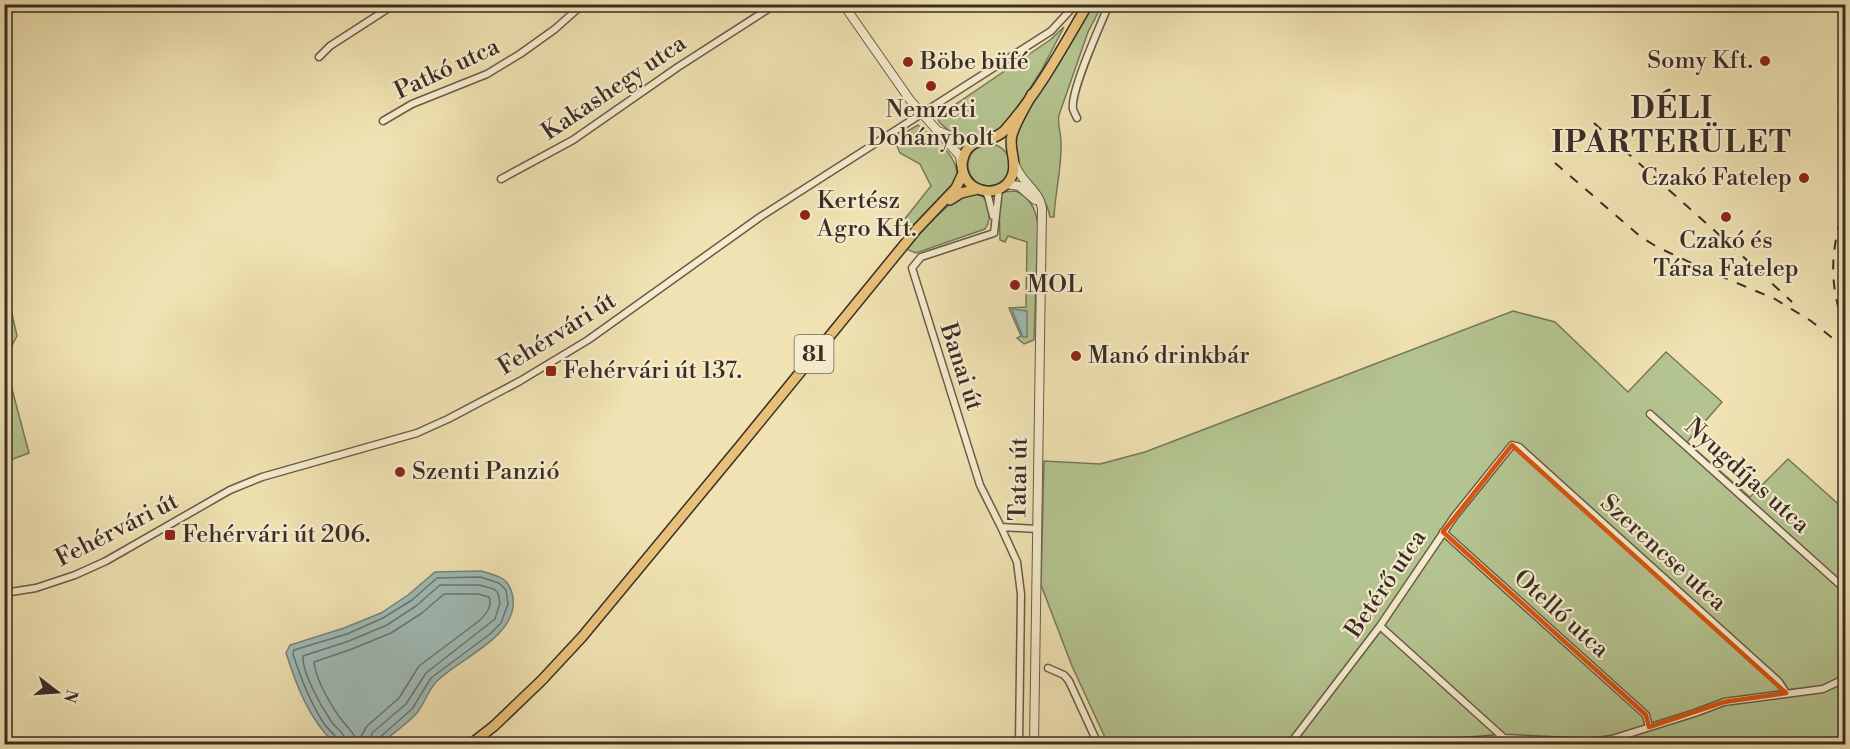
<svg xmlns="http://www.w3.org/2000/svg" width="1850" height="749" viewBox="0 0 1850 749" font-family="'Libre Bodoni',serif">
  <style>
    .green { fill: #b4c490; stroke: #77785c; stroke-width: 1.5 }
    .water { fill: #9ebbb7; stroke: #76827e; stroke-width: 1.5 }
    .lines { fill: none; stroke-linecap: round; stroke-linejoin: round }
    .shore { stroke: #6c7470; stroke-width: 1.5 }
    .minor-casing { stroke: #685a4a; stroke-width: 9 }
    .tertiary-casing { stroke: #685a4a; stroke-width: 10 }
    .primary-casing { stroke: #3a2d28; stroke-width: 12 }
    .minor { stroke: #f5eccd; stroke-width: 6 }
    .tertiary { stroke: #f5eccd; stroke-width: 8 }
    .primary { stroke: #e8c179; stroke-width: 9 }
    .rail { stroke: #3a2d28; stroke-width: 2; stroke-dasharray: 10 10; stroke-linecap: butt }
    .marked { fill: none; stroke: #d7550f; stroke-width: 4.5; stroke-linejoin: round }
    .poi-dot { fill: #8f2418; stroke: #f5eccd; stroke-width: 2 }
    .labels { text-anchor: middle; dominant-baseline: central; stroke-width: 4.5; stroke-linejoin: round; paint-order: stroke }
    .shield { fill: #f5eccd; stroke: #72665a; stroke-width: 1.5 }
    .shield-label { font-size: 22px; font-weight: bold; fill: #3a2d28 }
    .poi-label { font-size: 24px; fill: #3a2d28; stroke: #f5eccd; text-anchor: start }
    .street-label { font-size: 24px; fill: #3a2d28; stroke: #f5eccd }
    .district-label { font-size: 30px; font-weight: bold; letter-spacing: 1.5px; fill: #3a2d28; stroke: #f5eccd }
  </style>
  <rect width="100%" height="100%" fill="#f0e2b2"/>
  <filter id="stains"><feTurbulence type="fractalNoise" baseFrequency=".00333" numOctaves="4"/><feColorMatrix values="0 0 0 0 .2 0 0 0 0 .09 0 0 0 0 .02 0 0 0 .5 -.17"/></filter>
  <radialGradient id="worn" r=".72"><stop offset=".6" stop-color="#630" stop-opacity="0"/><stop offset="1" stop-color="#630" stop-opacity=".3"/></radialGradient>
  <!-- green -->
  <path class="green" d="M1093,5H1102L1088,32L1059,115C1057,125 1061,132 1061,142C1062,167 1055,193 1054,217H1050C1046,197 1038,194 1026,179C1019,171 1016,155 1015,144C1013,125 1080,29 1093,5Z
    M1064,27L1041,71L1022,101L997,132L964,139L953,134L940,123L937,117L1050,40Z
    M918,125C935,139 960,156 957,180L910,235L904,220L931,186L920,164L900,153L894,139Z
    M968 165a21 21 0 1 1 42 0a21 21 0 1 1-42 0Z
    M1016,191C1031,199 1035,208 1038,224L1034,340L1024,344L1017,338L1021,336L1009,308L1026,307L1027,242L1008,236L1005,242L1000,240L999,205L1002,192Z
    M979,193C989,201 993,218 985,229L916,253L906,249L923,228L956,199Z
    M4,279L17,336L7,355L8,374L29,453L5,462Z
    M1513,311L1555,322L1628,392L1666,352L1722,402L1687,442L1750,497L1788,459L1845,510V744H1108L1072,666L1041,585L1044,461L1100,464L1145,452Z"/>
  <!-- water -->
  <path class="water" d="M1013,309L1027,311V337H1023L1012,310Z
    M481,571C499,576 510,578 513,598C518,637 459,658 436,682C428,691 424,704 417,713C407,724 393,733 382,743L379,744H335C309,719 297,687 286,653L290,645L344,628L381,613L408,595L435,572Z"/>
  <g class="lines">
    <!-- shore -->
    <path class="shore" d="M444,594H478L489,597C493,606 486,614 479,621L419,666L399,698L367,726L360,738L356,739C351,729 344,724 338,715C328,700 316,680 314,662L352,649L391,633L422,613Z
      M339,744C338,736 330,732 325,725C310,703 301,679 293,654L294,650L347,634L383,618L412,600L437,578L480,577L499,583L506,590L508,604L501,623L490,634L431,678L412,709L379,738L376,744
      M346,744C346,733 337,730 331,721C321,706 302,673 303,656L349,641L387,625L416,606L440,585H479L494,589L498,593L500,603L495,619L426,673L406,704L372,733L369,744"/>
    <defs>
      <path id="minor" d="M319,57L330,46L395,4
        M1077,118C1076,116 1073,110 1073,109C1070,91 1101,24 1109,4
        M383,121L412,104L487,74L520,54L555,29L583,4
        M501,179L573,140L678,67L776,4
        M984,191L988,196L993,216
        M994,233L921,257L912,268L980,485L1001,527L1037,529
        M994,233L999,189
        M1650,414L1846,590
        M1001,527L1017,562L1021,594L1019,744
        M1443,532L1646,715L1649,727
        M4,593L36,588L75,575L106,561L230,490L262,477L417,433L448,419L520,381L588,340L760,217L1051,31L1076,4
        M1380,626L1504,738
        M1048,668L1064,675L1069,681L1098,744
        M1290,744L1380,626L1454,517L1512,445L1519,447L1779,682L1786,693
        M1428,744L1504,738L1589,742L1612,739L1695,713L1724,702L1823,689L1846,678"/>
      <path id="tertiary" d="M843,4L910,100L960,156L961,164
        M941,132L965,142L977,141
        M1015,164C1020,182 1040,190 1042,209L1034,744
        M1007,184L1019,186L1035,200"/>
      <path id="primary" d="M1032,94C1025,108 1016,121 1012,135C1008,149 1018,162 1012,176C1003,196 975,196 965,177C962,171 961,165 963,159C968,135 992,145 1005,130C1038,93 1063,47 1088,4
        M950,200L961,193L978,189
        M471,744L494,726L542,680L582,637L740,446L917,229L956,188L963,173"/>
    </defs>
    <!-- minor casing -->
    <use href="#minor" class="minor-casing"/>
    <!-- tertiary casing -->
    <use href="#tertiary" class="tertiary-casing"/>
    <!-- primary casing -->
    <use href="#primary" class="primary-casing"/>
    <!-- minor -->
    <use href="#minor" class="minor"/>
    <!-- tertiary -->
    <use href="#tertiary" class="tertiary"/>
    <!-- primary -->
    <use href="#primary" class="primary"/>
    <!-- rail -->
    <path class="rail" d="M1594,123L1735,249L1792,302
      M1555,163L1641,237L1657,247L1713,273L1775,299L1811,321L1846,349
      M1846,201C1831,247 1827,283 1846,330"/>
  </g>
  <!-- marked area -->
  <path class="marked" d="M1512,445L1786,693L1724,702L1649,727L1646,715L1443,532Z"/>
  <!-- markers -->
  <g class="poi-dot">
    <circle cx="1765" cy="61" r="6"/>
    <circle cx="908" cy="62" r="6"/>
    <circle cx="931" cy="86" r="6"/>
    <circle cx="1804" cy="178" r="6"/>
    <circle cx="805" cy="215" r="6"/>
    <circle cx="1726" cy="217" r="6"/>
    <circle cx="1015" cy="285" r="6"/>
    <circle cx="1076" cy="356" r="6"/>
    <rect x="545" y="365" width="12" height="12" rx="3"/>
    <circle cx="400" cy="472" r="6"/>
    <rect x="164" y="529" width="12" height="12" rx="3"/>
  </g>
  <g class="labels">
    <!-- shield labels -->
    <rect class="shield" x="794.5" y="335" width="39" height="38" rx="4.5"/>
    <g class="shield-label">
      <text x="814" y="354">81</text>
    </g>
    <!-- poi labels -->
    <g class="poi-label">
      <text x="1753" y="61" text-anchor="end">Somy Kft.</text>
      <text x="920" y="62">Böbe büfé</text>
      <text x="931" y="110" text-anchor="middle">Nemzeti<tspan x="931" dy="28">Dohánybolt</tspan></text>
      <text x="1792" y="178" text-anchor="end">Czakó Fatelep</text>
      <text x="817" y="201">Kertész<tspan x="817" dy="28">Agro Kft.</tspan></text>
      <text x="1726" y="241" text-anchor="middle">Czakó és<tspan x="1726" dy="28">Társa Fatelep</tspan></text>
      <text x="1027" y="285">MOL</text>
      <text x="1088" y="356">Manó drinkbár</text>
      <text x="563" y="371">Fehérvári út 137.</text>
      <text x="412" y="472">Szenti Panzió</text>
      <text x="182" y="535">Fehérvári út 206.</text>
    </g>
    <!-- street labels -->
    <g class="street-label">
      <text transform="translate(447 69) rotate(-25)">Patkó utca</text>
      <text transform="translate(614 88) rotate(-34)">Kakashegy utca</text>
      <text transform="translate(557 334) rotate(-32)">Fehérvári út</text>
      <text transform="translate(961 367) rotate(72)">Banai út</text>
      <text transform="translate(1747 476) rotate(42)">Nyugdíjas utca</text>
      <text transform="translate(1019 479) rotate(-89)">Tatai út</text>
      <text transform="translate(117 530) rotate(-27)">Fehérvári út</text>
      <text transform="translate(1663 553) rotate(42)">Szerencse utca</text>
      <text transform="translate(1386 584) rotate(-56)">Betérő utca</text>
      <text transform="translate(1561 614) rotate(42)">Otelló utca</text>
    </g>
    <!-- district labels -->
    <g class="district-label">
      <text x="1672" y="109">DÉLI<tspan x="1672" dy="34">IPARTERÜLET</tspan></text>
    </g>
  </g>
  <!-- margin -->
  <rect width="1850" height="749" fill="none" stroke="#f0e2b2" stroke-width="24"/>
  <rect x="6" y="6" width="1838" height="737" fill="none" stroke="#3a2d28" stroke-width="3"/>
  <rect x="12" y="12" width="1826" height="725" fill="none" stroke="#3a2d28" stroke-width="1.5"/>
  <!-- north arrow -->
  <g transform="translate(57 692) rotate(107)" stroke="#f5eccd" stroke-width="4.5" paint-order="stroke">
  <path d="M0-4.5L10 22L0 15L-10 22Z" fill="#3a2d28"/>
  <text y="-9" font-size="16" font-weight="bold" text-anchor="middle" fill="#3a2d28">N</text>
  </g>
  <rect width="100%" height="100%" filter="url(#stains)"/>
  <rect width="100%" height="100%" fill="url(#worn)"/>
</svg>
